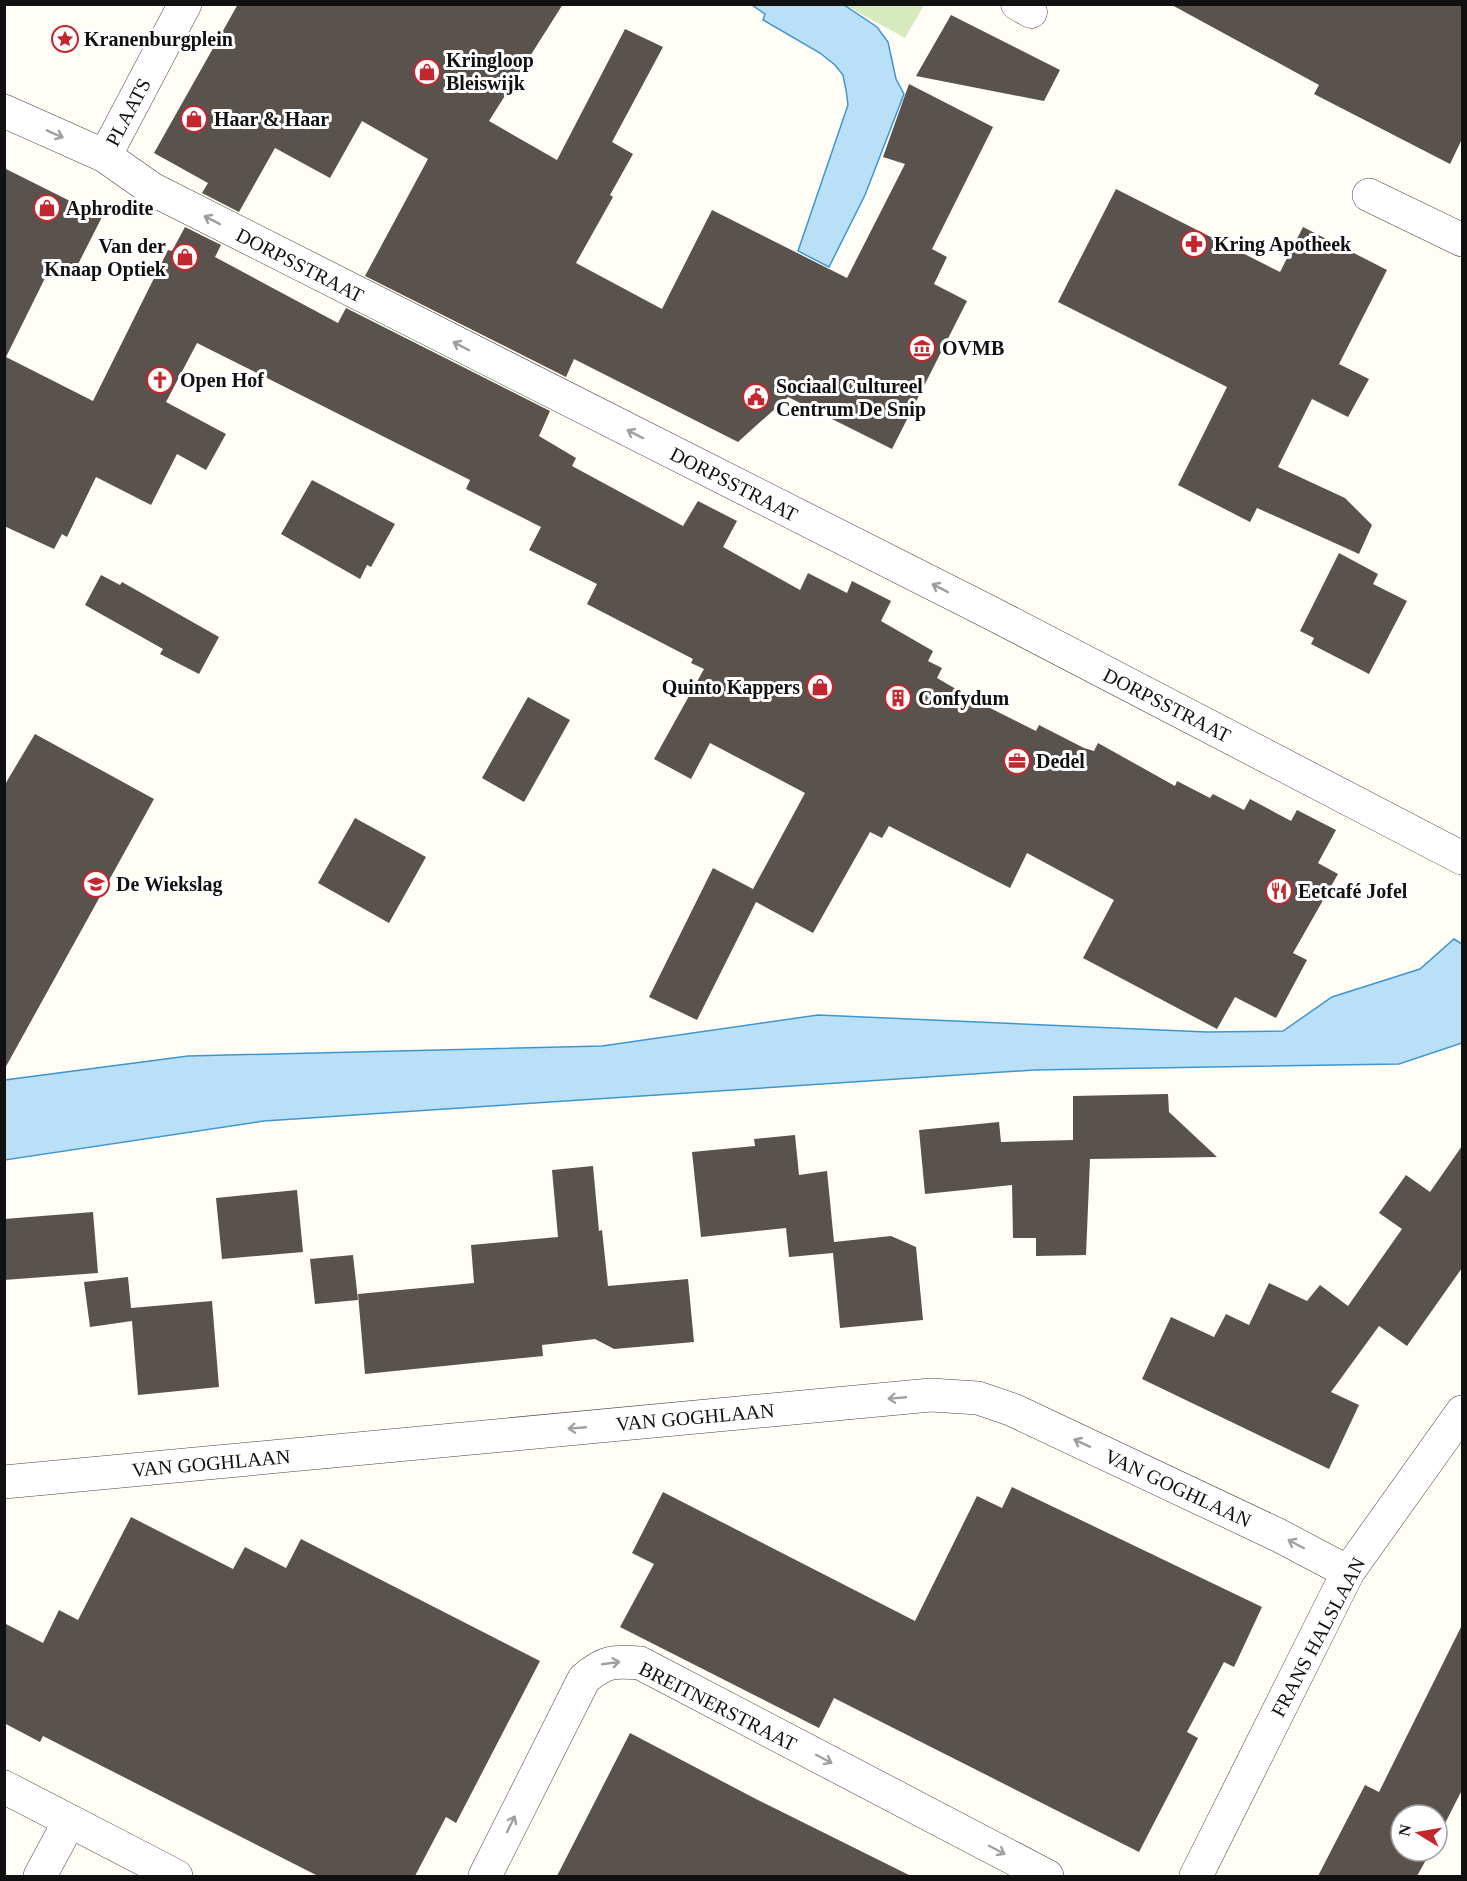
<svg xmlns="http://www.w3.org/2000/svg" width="1467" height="1881" viewBox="0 0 1467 1881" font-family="Georgia,serif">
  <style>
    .green { fill: #d5ebbd }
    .water { fill: #b9e0f7; stroke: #3f96cf; stroke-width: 1.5 }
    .building { fill: #5a524d }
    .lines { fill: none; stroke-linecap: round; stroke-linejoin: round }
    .pedestrian-casing { stroke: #444; stroke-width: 33 }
    .minor-casing { stroke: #444; stroke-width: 34 }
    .pedestrian { stroke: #fff; stroke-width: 32 }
    .minor { stroke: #fff; stroke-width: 33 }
    .oneway { stroke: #a0a0a0 }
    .labels { text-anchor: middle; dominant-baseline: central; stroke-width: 6; stroke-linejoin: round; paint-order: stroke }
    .poi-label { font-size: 20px; font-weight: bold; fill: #111; stroke: #fff; text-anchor: start }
    .street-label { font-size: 20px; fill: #111; stroke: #fff }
  </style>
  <rect width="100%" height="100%" fill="#fffdf5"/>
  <!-- green -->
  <path class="green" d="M845,5H924L905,38Z"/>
  <!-- water -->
  <path class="water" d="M752,5H844L877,27L888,42L896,79L904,94L865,195L829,267L798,251L848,105L846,90L843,75L835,65L820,53L763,20L765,14Z
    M1454,939L1462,944V1043L1399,1064L1034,1070L264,1121L5,1160V1080L188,1056L602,1046L818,1015L1207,1032L1283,1031L1332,997L1420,969Z"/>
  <!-- building -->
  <path class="building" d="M238,4H563L489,121L557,160L625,29L663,47L612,142L633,154L610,195L613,197L576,263L662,309L712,210L847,278L905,164L883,157L909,84L993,127L932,249L947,257L934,284L967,301L892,449L788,397L738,442L574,359L566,377L365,276L428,159L362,121L330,178L275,148L239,212L202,193L208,183L154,153Z
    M1170,4H1462V139L1450,164L1314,94L1319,85Z
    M951,15L1060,70L1044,101L916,76Z
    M4,168L102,217L71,278L50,268L6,357L93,401L168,250L172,251L185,227L221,245L215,257L338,323L346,308L550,411L539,436L576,458L572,466L683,526L698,501L737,521L723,547L800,590L808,573L847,593L852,581L891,601L881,621L933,651L928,661L942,668L937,678L980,703L1036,731L1039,725L1084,748L1094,751L1098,743L1175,786L1177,781L1210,798L1213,794L1244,810L1250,799L1291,821L1297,810L1336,830L1318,863L1338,874L1293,953L1307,960L1276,1018L1235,997L1217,1029L1083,958L1114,900L1027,853L1010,888L889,826L882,838L870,832L813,933L756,902L697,1020L649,997L713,868L753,889L805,793L710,743L691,779L654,759L704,669L691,663L693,659L587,604L597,584L529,550L541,527L466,489L470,480L197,343L166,402L226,434L206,470L177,454L151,505L96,477L67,537L62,534L54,549L4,526Z
    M1116,189L1280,272L1303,227L1387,270L1339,364L1369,379L1348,417L1312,399L1278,467L1345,498L1372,525L1359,554L1257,508L1250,522L1178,485L1227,387L1058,302Z
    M312,480L395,524L371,567L367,565L360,579L281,534Z
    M1339,553L1378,574L1373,584L1407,601L1369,674L1311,644L1314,638L1300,631Z
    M101,575L120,585L122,582L219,637L199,674L160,654L163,649L85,605Z
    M528,697L570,720L524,802L482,778Z
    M35,734L154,799L4,1070V786Z
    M355,818L426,857L389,923L318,883Z
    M1168,1094L1169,1112L1217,1157L1090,1159L1086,1255L1036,1256V1238H1013L1012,1185L925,1194L919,1130L999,1122L1001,1142L1073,1140V1096Z
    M795,1135L799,1175L827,1171L834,1242L891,1236L916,1247L923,1320L840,1328L833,1253L789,1257L786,1228L701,1237L692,1152L755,1146L754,1139Z
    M1462,1146V1268L1407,1346L1379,1326L1331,1392L1359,1405L1329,1469L1142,1379L1171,1317L1214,1337L1226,1314L1249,1325L1269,1283L1307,1301L1320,1285L1348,1306L1402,1229L1379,1213L1406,1175L1430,1192Z
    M593,1166L599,1231L602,1230L608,1286L688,1279L694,1342L614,1349L595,1339L542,1345L543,1356L365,1374L358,1294L474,1283L471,1245L558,1237L552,1170Z
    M297,1190L303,1252L222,1259L216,1198Z
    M93,1212L98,1273L4,1280V1219Z
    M353,1255L358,1300L315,1304L310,1259Z
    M128,1277L131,1308L212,1301L219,1387L138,1395L132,1321L90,1327L84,1282Z
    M1012,1487L1262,1607L1234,1667L1224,1662L1187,1732L1198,1738L1139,1852L834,1698L819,1728L620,1627L654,1564L632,1553L663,1492L915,1621L977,1496L1002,1508Z
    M131,1517L233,1569L245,1547L286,1568L301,1539L540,1661L456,1823L446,1817L415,1876H318L43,1736L40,1742L4,1723V1623L43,1643L59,1610L78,1620Z
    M1462,1625V1790L1437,1839V1815H1401V1851H1431L1417,1876H1318L1365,1785L1379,1792Z
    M630,1733L756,1799L911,1876H557Z"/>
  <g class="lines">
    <defs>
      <path id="pedestrian" d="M1017,4L1031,12"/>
      <path id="minor" d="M4,111L105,156L152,189L993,614L1462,858
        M105,156L185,4
        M1369,195L1462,240
        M4,1482L931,1395L978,1398L1013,1410L1278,1535L1348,1572
        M4,1787L176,1876
        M40,1876L69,1822
        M485,1876L584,1679C605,1661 613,1661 640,1663L1047,1876
        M1196,1876L1348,1572L1462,1412"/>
    </defs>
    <!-- pedestrian casing -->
    <use href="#pedestrian" class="pedestrian-casing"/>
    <!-- minor casing -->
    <use href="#minor" class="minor-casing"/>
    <!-- pedestrian -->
    <use href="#pedestrian" class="pedestrian"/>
    <!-- minor -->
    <use href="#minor" class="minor"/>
  </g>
  <!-- one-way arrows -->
  <defs><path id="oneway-shaft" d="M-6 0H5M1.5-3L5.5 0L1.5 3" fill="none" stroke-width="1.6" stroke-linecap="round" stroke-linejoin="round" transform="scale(1.5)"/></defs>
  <g class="oneway">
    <use href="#oneway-shaft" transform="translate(55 134) rotate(24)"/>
    <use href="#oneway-shaft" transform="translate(212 220) rotate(-153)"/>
    <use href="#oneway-shaft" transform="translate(461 346) rotate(-153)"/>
    <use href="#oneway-shaft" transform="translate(635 434) rotate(-153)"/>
    <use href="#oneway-shaft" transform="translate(940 588) rotate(-153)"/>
    <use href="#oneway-shaft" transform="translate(897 1398) rotate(175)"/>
    <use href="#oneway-shaft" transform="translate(577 1428) rotate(175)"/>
    <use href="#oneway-shaft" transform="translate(1082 1443) rotate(-155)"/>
    <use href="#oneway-shaft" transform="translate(1296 1544) rotate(-152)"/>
    <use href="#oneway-shaft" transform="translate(611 1663) rotate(-8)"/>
    <use href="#oneway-shaft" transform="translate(824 1759) rotate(28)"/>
    <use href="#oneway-shaft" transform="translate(511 1824) rotate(-64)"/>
    <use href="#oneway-shaft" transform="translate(997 1850) rotate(28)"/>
  </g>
  <!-- icons -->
  <defs>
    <symbol id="sight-ring" viewBox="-11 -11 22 22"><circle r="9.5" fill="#fff" stroke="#c4262e" stroke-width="1.5"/><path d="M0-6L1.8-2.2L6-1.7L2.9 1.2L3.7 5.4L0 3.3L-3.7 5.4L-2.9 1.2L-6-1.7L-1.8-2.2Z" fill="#c4262e"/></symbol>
    <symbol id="shop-ring" viewBox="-11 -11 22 22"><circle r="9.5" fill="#fff" stroke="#c4262e" stroke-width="1.5"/><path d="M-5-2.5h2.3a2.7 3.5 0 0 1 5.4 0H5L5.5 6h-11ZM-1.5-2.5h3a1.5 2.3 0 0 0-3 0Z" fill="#c4262e"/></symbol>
    <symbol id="pharmacy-ring" viewBox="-11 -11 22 22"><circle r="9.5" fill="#fff" stroke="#c4262e" stroke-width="1.5"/><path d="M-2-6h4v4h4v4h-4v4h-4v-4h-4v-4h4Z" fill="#c4262e"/></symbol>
    <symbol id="museum-ring" viewBox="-11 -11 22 22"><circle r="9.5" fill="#fff" stroke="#c4262e" stroke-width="1.5"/><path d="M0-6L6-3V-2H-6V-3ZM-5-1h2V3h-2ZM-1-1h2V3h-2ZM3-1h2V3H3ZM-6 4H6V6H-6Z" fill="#c4262e"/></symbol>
    <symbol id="church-ring" viewBox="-11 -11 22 22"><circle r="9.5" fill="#fff" stroke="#c4262e" stroke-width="1.5"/><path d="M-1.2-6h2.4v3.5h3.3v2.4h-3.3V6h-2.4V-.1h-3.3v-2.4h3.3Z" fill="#c4262e"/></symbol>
    <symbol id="civic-ring" viewBox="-11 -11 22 22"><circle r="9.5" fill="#fff" stroke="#c4262e" stroke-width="1.5"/><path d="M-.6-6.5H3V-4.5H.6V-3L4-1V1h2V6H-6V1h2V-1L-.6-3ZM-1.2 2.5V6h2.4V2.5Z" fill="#c4262e"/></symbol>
    <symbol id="building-ring" viewBox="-11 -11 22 22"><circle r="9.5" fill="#fff" stroke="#c4262e" stroke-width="1.5"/><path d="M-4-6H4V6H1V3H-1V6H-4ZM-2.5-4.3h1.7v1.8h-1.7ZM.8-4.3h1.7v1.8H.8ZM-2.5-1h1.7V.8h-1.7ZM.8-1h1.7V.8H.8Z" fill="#c4262e"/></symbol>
    <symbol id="office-ring" viewBox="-11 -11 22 22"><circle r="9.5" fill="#fff" stroke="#c4262e" stroke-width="1.5"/><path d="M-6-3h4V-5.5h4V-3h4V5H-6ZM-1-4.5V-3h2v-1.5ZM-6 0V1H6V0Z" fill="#c4262e"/></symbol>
    <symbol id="school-ring" viewBox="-11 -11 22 22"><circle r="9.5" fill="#fff" stroke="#c4262e" stroke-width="1.5"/><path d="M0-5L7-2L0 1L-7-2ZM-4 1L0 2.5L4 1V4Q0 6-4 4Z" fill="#c4262e"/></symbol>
    <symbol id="restaurant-ring" viewBox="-11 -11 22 22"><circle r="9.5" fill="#fff" stroke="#c4262e" stroke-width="1.5"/><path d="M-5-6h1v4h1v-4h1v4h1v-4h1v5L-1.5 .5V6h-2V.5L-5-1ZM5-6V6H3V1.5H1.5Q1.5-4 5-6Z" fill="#c4262e"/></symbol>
  </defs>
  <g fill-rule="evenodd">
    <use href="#sight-ring" x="50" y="24" width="30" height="30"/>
    <use href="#shop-ring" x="412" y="57" width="30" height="30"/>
    <use href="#shop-ring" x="179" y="104" width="30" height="30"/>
    <use href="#shop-ring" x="32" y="193" width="30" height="30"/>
    <use href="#pharmacy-ring" x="1179" y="229" width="30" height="30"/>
    <use href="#shop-ring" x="170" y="242" width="30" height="30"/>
    <use href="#museum-ring" x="907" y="333" width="30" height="30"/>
    <use href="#church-ring" x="145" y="365" width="30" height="30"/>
    <use href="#civic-ring" x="741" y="382" width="30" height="30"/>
    <use href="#shop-ring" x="805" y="672" width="30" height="30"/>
    <use href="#building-ring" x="883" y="683" width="30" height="30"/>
    <use href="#office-ring" x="1002" y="746" width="30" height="30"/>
    <use href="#school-ring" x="81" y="869" width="30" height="30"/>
    <use href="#restaurant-ring" x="1264" y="876" width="30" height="30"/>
  </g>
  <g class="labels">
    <!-- poi labels -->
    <g class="poi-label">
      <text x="84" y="39">Kranenburgplein</text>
      <text x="446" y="60">Kringloop<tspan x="446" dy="23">Bleiswijk</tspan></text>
      <text x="214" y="119">Haar &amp; Haar</text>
      <text x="66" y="208">Aphrodite</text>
      <text x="1214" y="244">Kring Apotheek</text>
      <text x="166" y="246" text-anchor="end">Van der<tspan x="166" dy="23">Knaap Optiek</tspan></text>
      <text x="942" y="348">OVMB</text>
      <text x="180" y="380">Open Hof</text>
      <text x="776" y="386">Sociaal Cultureel<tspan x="776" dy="23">Centrum De Snip</tspan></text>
      <text x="800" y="687" text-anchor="end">Quinto Kappers</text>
      <text x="918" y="698">Confydum</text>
      <text x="1036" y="761">Dedel</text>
      <text x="116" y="884">De Wiekslag</text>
      <text x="1298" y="891">Eetcafé Jofel</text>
    </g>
    <!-- street labels -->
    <g class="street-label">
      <text transform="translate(128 112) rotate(-62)">PLAATS</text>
      <text transform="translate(300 265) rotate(27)">DORPSSTRAAT</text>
      <text transform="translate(734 484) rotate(27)">DORPSSTRAAT</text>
      <text transform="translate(1167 705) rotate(27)">DORPSSTRAAT</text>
      <text transform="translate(695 1417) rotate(-5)">VAN GOGHLAAN</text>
      <text transform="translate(211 1463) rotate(-5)">VAN GOGHLAAN</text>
      <text transform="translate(1178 1488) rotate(25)">VAN GOGHLAAN</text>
      <text transform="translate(1318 1637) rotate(-62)">FRANS HALSLAAN</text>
      <text transform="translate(718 1706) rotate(27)">BREITNERSTRAAT</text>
    </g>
  </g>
  <!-- border -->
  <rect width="1467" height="1881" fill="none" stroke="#111111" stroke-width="12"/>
  <!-- north arrow -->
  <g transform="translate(1419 1833) rotate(281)"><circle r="28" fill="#ffffff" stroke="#a0a0a0" stroke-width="1.5"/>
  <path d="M0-4.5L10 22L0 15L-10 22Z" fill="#c4262e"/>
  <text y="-9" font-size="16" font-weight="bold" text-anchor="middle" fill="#111111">N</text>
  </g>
</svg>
